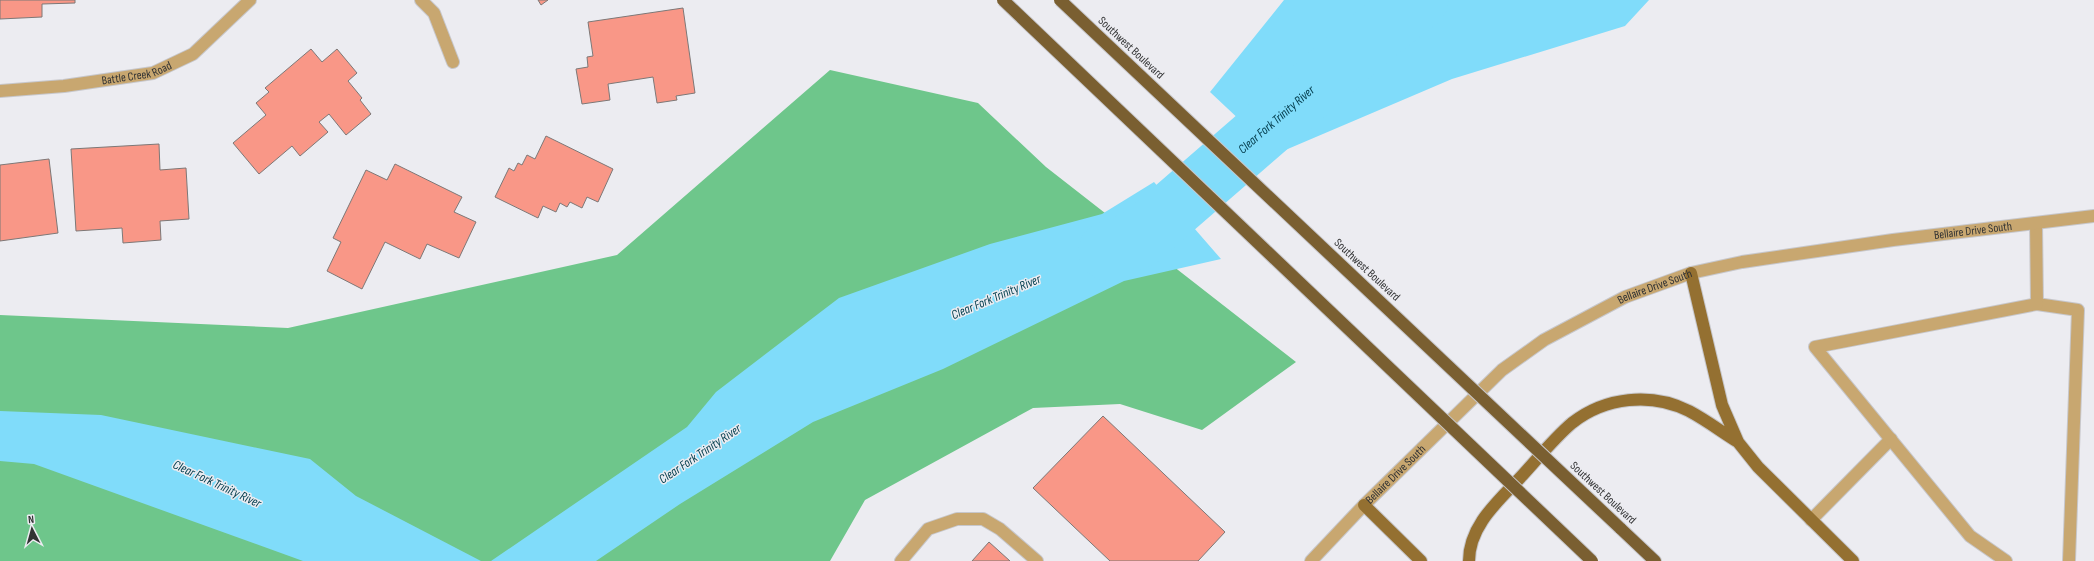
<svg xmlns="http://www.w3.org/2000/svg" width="2094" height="561" viewBox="0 0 2094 561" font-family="'Sofia Sans Condensed',sans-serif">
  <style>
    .forest { fill: #6ec68b }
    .water { fill: #80dcfa }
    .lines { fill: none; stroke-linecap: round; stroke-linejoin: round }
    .river { stroke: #80dcfa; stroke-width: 59 }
    .building { fill: #f99787; stroke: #7d7877 }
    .minor-casing { stroke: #c7c7cb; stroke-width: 14 }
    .major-casing { stroke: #c7c7cb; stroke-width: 14 }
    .highway-casing { stroke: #c7c7cb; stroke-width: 14 }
    .minor { stroke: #c8a770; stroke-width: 12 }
    .major { stroke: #947031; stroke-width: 12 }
    .highway { stroke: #7a5f31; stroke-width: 12 }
    .highway-bridge-casing { stroke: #c7c7cb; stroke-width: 14; stroke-linecap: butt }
    .highway-bridge { stroke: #7a5f31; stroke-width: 12 }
    .labels { text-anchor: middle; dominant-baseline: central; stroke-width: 3; stroke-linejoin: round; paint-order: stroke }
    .street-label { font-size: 12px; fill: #313233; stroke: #ececf1 }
    .water-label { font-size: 13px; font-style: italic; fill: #064050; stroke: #ececf1 }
  </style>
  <rect width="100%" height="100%" fill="#ececf1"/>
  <!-- forest -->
  <path class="forest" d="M830,70L978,103L1046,167L1296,362L1202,430L1120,404L1033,408L865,500L830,561H0V315L288,328L617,255Z"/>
  <!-- water -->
  <path class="water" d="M1284,0H1649L1625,26L1452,79L1276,154L1210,92Z
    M1154,182L1221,259L1124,281L943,369L813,422L680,504L596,561H491L687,427L716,392L839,298L990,244L1102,214Z
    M0,411L101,415L310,459L356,496L481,561H303L34,464L0,461Z"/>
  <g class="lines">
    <!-- river -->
    <path class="river" id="s1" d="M1108,251L1140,238L1373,36L1419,0"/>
  </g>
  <!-- building -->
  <path class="building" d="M0,0H75V3L42,4V17L0,19Z
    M538,0H548L541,5Z
    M683,8L695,93L676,96L677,100L657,103L653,77L608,84L610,100L582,104L576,69L588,67L587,57L593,56L588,22Z
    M311,49L322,62L337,49L357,73L348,81L362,98L360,100L371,114L346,135L329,114L319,122L328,132L300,156L292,146L259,174L233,143L266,115L256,103L269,92L265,88Z
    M546,136L613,169L598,202L587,197L582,208L570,202L567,207L560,203L556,212L543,206L538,218L495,197L509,168L514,171L518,163L522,165L527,155L535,159Z
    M159,144L160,170L186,168L189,219L160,221L161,240L123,243L122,228L76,231L71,149Z
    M49,159L58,233L0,241V165Z
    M395,164L462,197L454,212L476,222L459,258L427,244L420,259L385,242L362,289L327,271L341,242L333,238L366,170L387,180Z
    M1103,416L1225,532L1198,561H1110L1033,488Z
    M989,542L1010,561H972Z"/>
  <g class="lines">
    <defs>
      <g id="minor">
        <path d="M421,0L434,13L453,62"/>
        <path id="s2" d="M0,91L64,86L153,73L193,54L250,0"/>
        <path d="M2036,223L2037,304L2078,310L2069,561"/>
        <path d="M1811,520L1891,439"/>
        <path d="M901,561L928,529L957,519H983L1000,529L1037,561"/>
        <path id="s3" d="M1311,561L1364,505L1502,370L1544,340L1625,297L1691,273L1742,262L1893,240L2094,216"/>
        <path d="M2006,561L1970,536L1815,347L2037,304"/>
      </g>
      <path id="major" d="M1691,273L1722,405L1738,442L1758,467L1853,561
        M1364,505L1421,561
        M1469,561C1469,527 1496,503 1518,480C1534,463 1554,438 1572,423C1605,397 1651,392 1689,411C1706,420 1722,432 1738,442"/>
      <path id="highway" d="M1620,528L1655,561"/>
    </defs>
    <!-- minor casing -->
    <use href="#minor" class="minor-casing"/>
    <!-- major casing -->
    <use href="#major" class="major-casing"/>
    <!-- highway casing -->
    <use href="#highway" class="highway-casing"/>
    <!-- minor -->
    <use href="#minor" class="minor"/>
    <!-- major -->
    <use href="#major" class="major"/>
    <!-- highway -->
    <use href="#highway" class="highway"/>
    <defs>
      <path id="highway-bridge" d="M1003,0L1592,561
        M1060,0L1620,528"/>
    </defs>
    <!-- highway-bridge casing -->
    <use href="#highway-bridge" class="highway-bridge-casing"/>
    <!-- highway-bridge -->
    <use href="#highway-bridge" class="highway-bridge"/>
  </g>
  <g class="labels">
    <!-- street labels -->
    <g class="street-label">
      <text transform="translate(1131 48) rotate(43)">Southwest Boulevard</text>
      <text stroke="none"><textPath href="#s2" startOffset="138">Battle Creek Road</textPath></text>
      <text stroke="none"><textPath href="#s3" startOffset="769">Bellaire Drive South</textPath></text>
      <text transform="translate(1367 270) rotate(43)">Southwest Boulevard</text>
      <text stroke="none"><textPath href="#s3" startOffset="445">Bellaire Drive South</textPath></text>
      <text stroke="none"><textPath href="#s3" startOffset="121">Bellaire Drive South</textPath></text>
      <text transform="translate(1603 493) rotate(43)">Southwest Boulevard</text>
    </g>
    <!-- water labels -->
    <g class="water-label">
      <text stroke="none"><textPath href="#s1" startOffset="215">Clear Fork Trinity River</textPath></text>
      <text transform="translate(996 297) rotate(-23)">Clear Fork Trinity River</text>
      <text transform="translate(700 454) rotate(-34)">Clear Fork Trinity River</text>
      <text transform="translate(217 484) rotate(25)">Clear Fork Trinity River</text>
    </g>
  </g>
  <!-- north arrow -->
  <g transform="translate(32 529) rotate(354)" stroke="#ececf1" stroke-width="3" paint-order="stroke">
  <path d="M0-3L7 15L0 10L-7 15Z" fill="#313233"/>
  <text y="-6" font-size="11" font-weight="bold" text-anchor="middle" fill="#313233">N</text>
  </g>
</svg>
